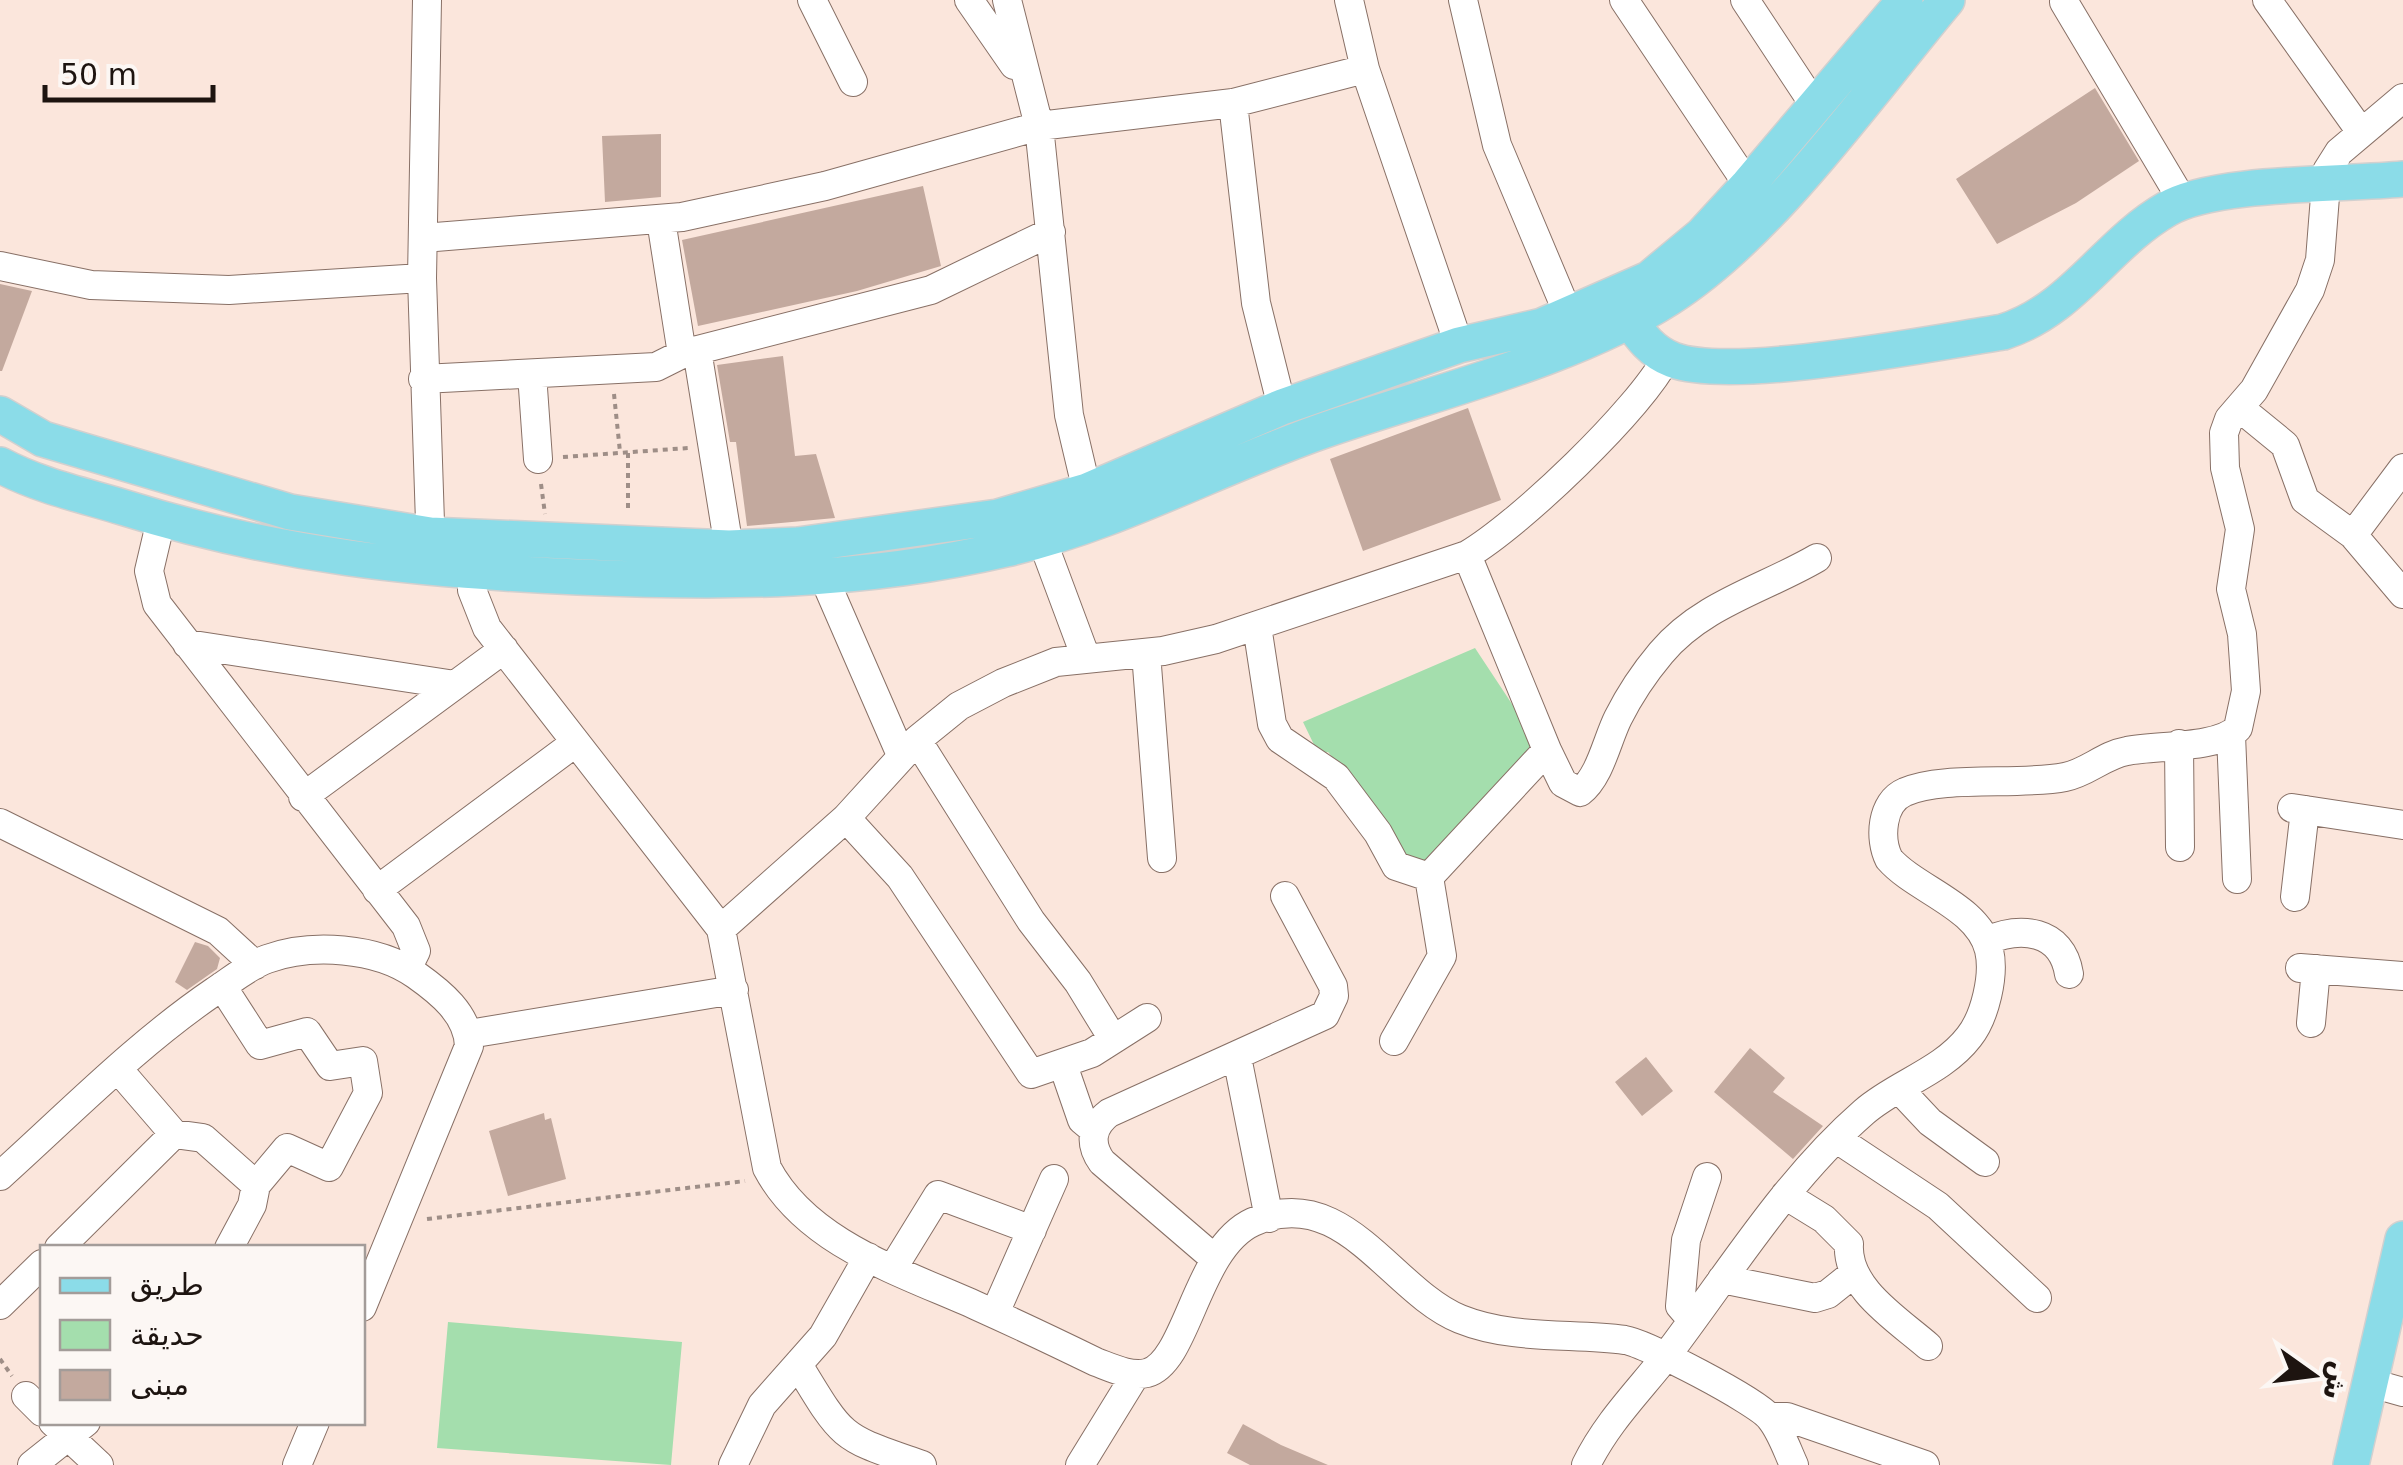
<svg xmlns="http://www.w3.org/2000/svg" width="2403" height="1465" viewBox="0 0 2403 1465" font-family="'DejaVu Sans','Noto Naskh Arabic',sans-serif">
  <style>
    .green { fill: #a4dead }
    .building { fill: #c3a99e }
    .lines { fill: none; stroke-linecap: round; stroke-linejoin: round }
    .minor-casing { stroke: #887066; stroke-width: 30 }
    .major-casing { stroke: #d2d0cf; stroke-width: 38 }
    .path { stroke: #9e8e87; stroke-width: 4; stroke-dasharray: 5 5; stroke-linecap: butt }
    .minor { stroke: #fff; stroke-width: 28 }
    .major { stroke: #8bdce8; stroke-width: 35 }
  </style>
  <rect width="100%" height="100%" fill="#fbe6dc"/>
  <!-- green -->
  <path class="green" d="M1475,648L1535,739L1531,754L1426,863L1402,861L1388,824L1328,752L1319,755L1303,722Z
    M448,1322L682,1342L671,1465L437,1448Z"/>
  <!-- building -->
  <path class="building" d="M2095,88L2139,161L2076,203L1997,244L1956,179Z
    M661,134V197L605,202L602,136Z
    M923,186L941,266L857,291L698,326L682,240Z
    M0,284L32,291L2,371H0Z
    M783,356L795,456L816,454L835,518L747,526L736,442H730L717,365Z
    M1468,408L1501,500L1363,551L1330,459Z
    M195,942L208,946L220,958L217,969L187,990L175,982Z
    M1750,1048L1785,1078L1773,1092L1823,1126L1793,1159L1714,1092Z
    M1646,1057L1673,1091L1642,1116L1615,1082Z
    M544,1113L545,1120L551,1118L566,1179L508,1196L489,1131Z
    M1243,1424L1281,1445L1328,1465H1250L1227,1453Z"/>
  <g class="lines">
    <defs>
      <path id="minor" d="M427,0L422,278L431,553
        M812,0L853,82
        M969,0L1014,65
        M1007,0L1039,126L1069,415L1087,491
        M1349,0L1365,69L1459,345
        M1463,0L1497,145L1569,316
        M1624,0L1748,185
        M1745,0L1815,106
        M2267,0L2361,132
        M2064,2L2182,200
        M1233,103L1256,303L1282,407
        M661,220L682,354
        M423,238L682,217L825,186L1039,126L1233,103L1365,69
        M0,266L91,285L229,290L422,278
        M697,350L729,548
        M532,374L538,459
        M423,379L656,367L682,354L931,290L1051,232
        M2241,409L2285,445L2305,500L2353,535L2403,594
        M161,520L149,571L157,604L406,926L416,951L407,969
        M2353,535L2403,468
        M1042,540L1086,658
        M471,553L472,590L487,628L721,929L767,1168C807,1244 904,1273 977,1306C1017,1324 1057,1343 1096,1362C1112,1368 1130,1377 1147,1373C1188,1362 1196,1248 1253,1222C1343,1181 1391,1291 1460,1319C1512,1340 1570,1333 1625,1340C1645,1343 1757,1401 1770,1418C1781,1431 1787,1450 1794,1465
        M1467,555L1547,750L1563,783L1580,792C1600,777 1607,740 1618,718C1629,696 1645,672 1661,653C1702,604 1764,589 1817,558
        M824,578L901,755
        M1257,626L1272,724L1280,739L1336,777L1378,833L1396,866L1429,877
        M187,644L455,685
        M1146,653L1162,858
        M2231,735L2237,879
        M917,740L1031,921L1078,982L1113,1039
        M2179,744L2180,847
        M303,797L504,649
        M2292,808L2403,825
        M846,818L900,877L1031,1074L1092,1053L1147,1018
        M0,823L218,931L255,965
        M377,890L575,743
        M2295,897L2305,810
        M721,929L846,818L917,740L959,706L1003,683L1056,662L1163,651L1216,639L1467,555C1521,523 1638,411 1667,357
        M1986,941C2020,926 2062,929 2069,974
        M2300,968L2403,976
        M222,986L260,1045L307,1032L330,1066L363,1061L368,1093L329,1167L287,1148L256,1185
        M2311,1023L2316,969
        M469,1034L734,990
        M1394,1041L1442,956L1429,877L1547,750
        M1237,1057L1269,1218
        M1063,1065L1082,1120L1094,1130
        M118,1069L174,1134L203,1138L256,1185L252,1205L229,1248
        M1899,1089L1930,1122L1985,1162
        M1837,1139L1938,1206L2037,1298
        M0,1176C70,1113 137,1044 215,991C232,980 248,966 267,959C311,943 377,947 416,975C440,992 468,1014 469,1046L362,1307
        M1785,1195L1824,1219L1849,1244C1846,1288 1897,1319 1928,1346
        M59,1248L174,1134
        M1215,1259L1102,1162C1089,1144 1091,1127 1109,1113L1325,1015L1334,996L1333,986L1285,896
        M893,1268L938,1195L1032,1230
        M1722,1279L1815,1298L1828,1294L1853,1274
        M0,1305L42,1264
        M995,1313L1054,1179
        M1692,1320L1680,1306L1686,1240L1707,1177
        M799,1366C845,1442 840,1436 922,1465
        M2371,1383L2403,1392
        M26,1396L42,1412
        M1770,1417H1787L1925,1465
        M53,1422L99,1465
        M32,1465L86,1422
        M297,1465L315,1422
        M733,1465L762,1405L823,1336L868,1257
        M1080,1465L1136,1374
        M1586,1465C1607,1422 1638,1392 1667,1355C1730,1272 1785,1181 1864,1112C1896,1084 1942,1072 1969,1037C1985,1017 1995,975 1989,950C1978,906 1916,890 1889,859C1879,839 1881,802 1905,792C1943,775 2021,786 2065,777C2087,773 2104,755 2127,751C2156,745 2219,749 2238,728L2246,691L2242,634L2231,589L2240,529L2225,468L2224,433L2229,419L2254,390L2310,290L2320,260L2327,171L2339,152L2403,98"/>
      <path id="major" d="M1629,319C1641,337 1652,352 1673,360C1734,382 1932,343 2003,332C2073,310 2106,244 2167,209C2214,181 2344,185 2403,179
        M0,414L43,439L290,512L430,535L729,548L798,545L998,517L1087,491L1282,407L1459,345L1542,326L1649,279L1702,235L1748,185L1905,0
        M0,465C37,485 82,495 122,507C278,556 416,570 578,577C725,583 860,583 1006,549C1119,523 1219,466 1328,429C1435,392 1574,359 1669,298C1771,233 1868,94 1947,0
        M2351,1465L2403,1239"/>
    </defs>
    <!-- minor casing -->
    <use href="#minor" class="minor-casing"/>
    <!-- major casing -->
    <use href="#major" class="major-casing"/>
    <!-- path -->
    <path class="path" d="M614,394L620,452
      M628,453V513
      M563,457L688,448
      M541,484L545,514
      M427,1219L745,1181
      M0,1359L12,1376"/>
    <!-- minor -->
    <use href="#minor" class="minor"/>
    <!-- major -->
    <use href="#major" class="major"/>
  </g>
  <!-- legend -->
  <rect x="40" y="1245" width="325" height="180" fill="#fcf7f4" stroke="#a39c99" stroke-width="2.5"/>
  <rect x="60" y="1278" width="50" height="15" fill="#8bdce8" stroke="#a39c99" stroke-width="2.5"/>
  <text x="130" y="1295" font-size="30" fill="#1d1410">طريق</text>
  <rect x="60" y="1320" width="50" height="30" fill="#a4dead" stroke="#a39c99" stroke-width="2.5"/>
  <text x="130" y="1345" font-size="30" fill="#1d1410">حديقة</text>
  <rect x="60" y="1370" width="50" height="30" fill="#c3a99e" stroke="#a39c99" stroke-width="2.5"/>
  <text x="130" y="1395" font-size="30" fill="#1d1410">مبنى</text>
  <!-- north arrow -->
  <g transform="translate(2313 1375) rotate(104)" stroke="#fcf7f4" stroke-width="8" paint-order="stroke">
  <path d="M0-8L18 38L0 25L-18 38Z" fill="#1d1410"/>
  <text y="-15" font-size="28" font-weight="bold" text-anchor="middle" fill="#1d1410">ش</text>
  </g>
  <!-- scale -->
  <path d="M45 85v15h168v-15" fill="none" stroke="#1d1410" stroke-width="5"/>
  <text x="60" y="85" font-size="30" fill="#1d1410" stroke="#fcf7f4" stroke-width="8" paint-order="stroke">50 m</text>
</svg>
